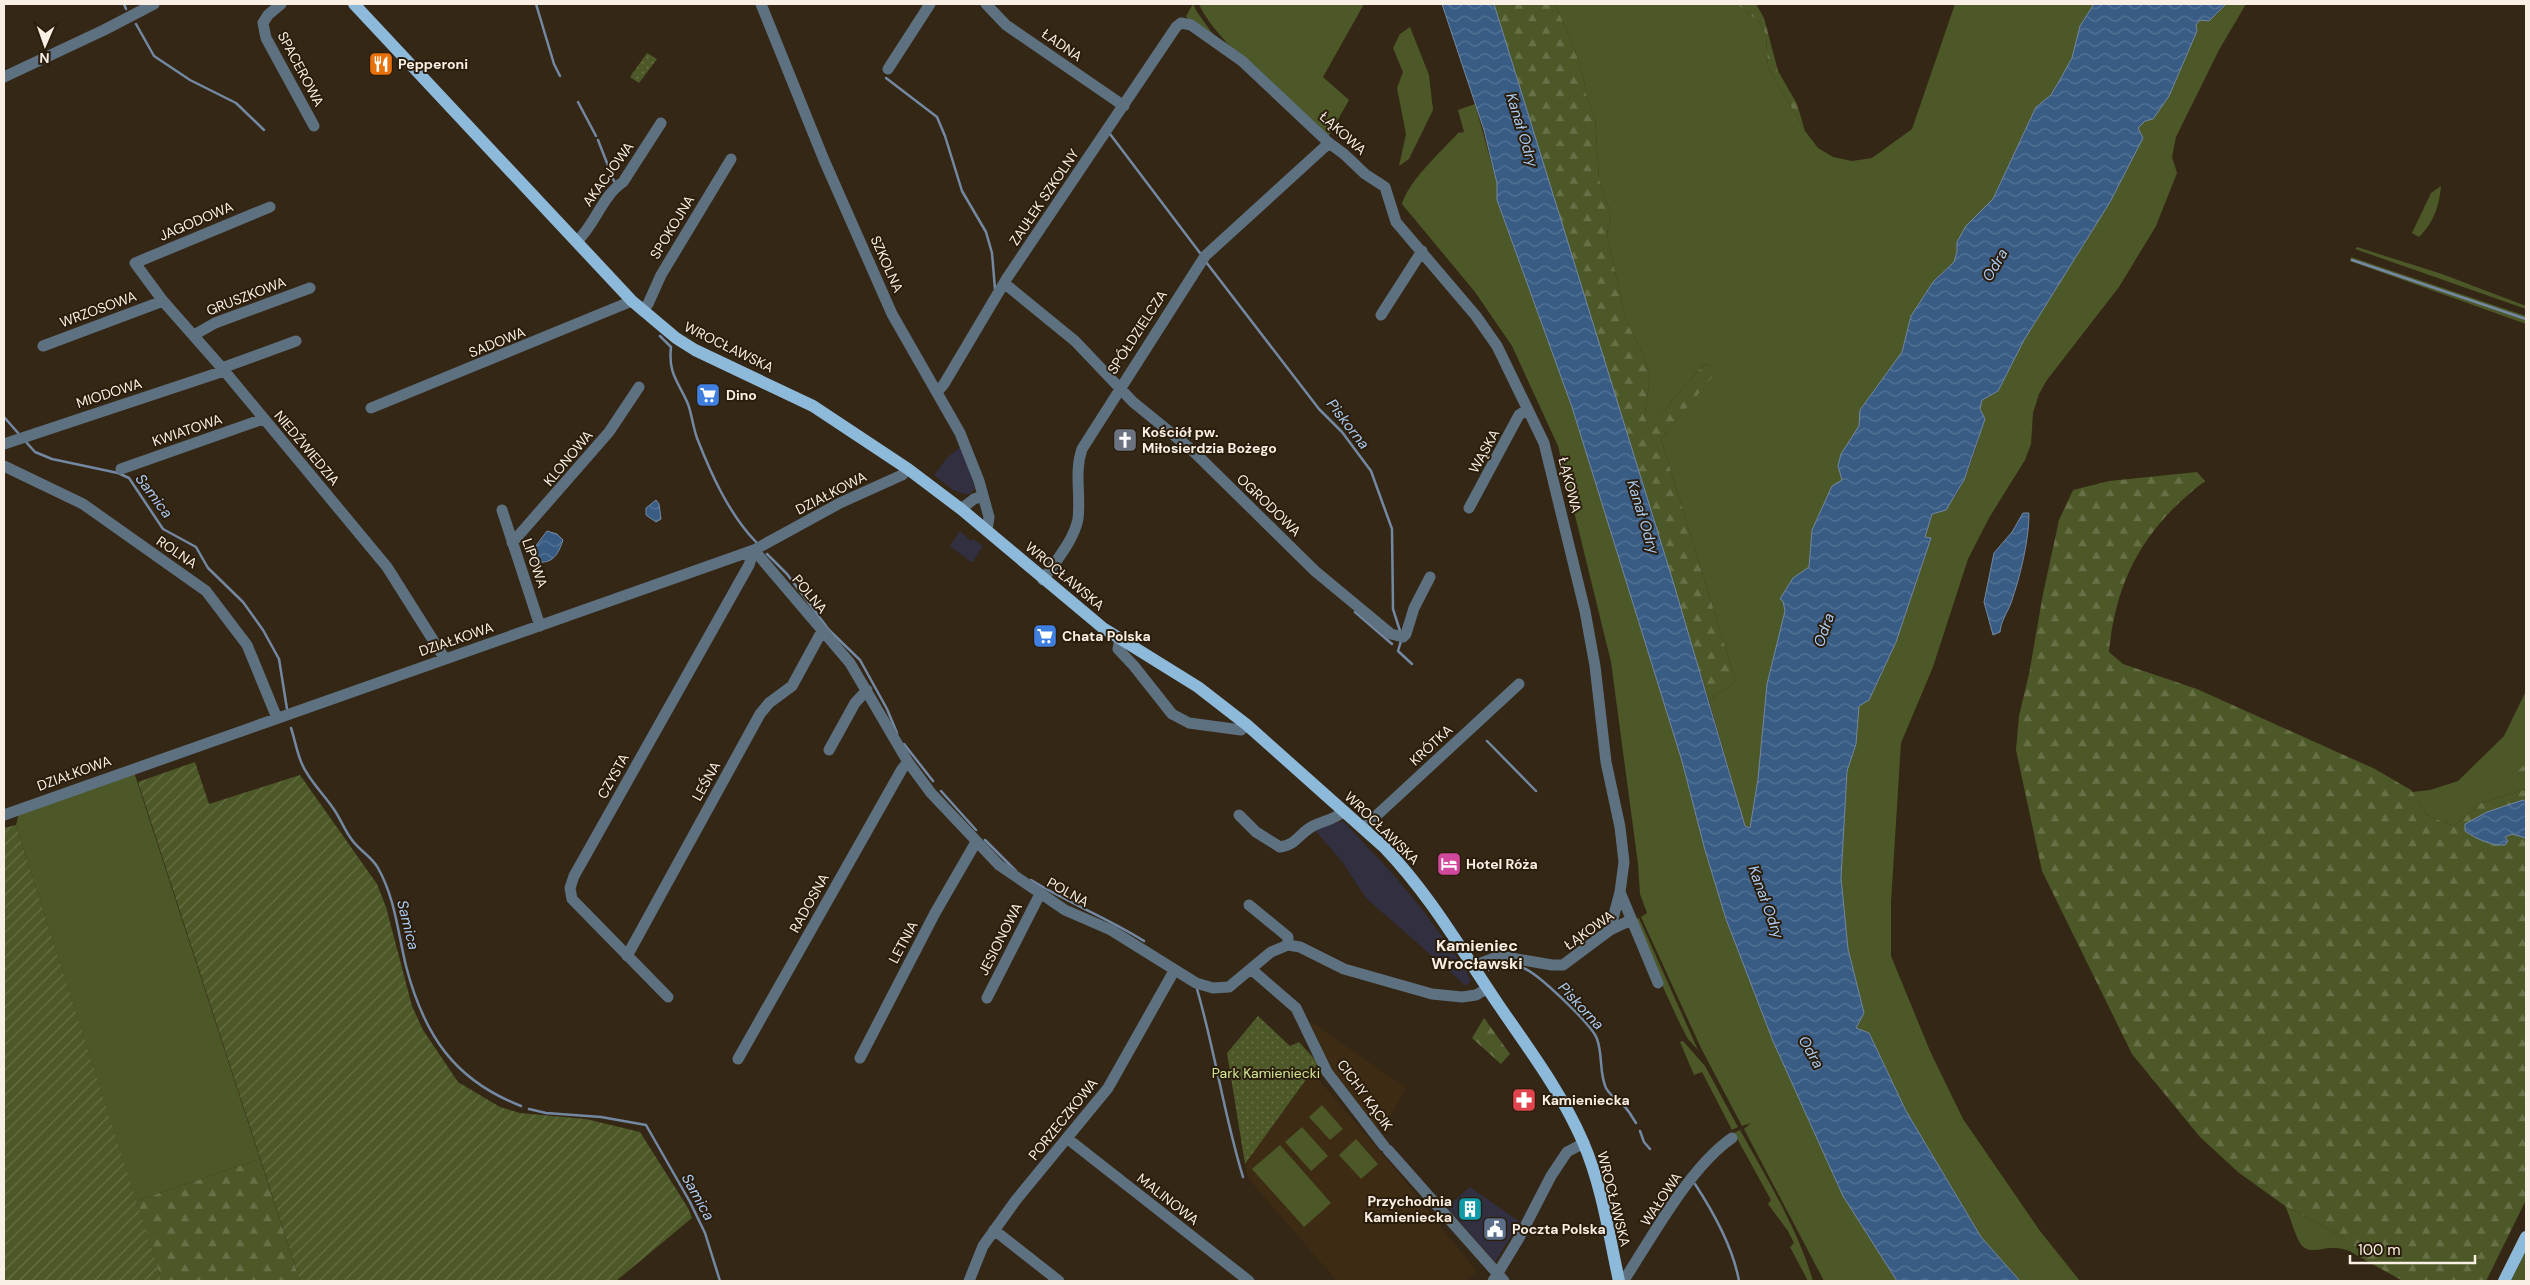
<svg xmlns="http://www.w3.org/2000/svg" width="2530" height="1285" viewBox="0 0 2530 1285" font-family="'DM Sans',sans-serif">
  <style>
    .commercial { fill: #312f40 }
    .built { fill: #3d2b13 }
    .grass { fill: #4c5827 }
    .forest { fill: url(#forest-firs) }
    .park { fill: url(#park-dots) }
    .garden { fill: url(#garden-furrows) }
    .water { fill: url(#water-waves); stroke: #7388a2 }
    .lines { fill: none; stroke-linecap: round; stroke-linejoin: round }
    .stream { stroke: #7388a2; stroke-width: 2.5 }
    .minor { stroke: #5d7181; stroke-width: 11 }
    .major { stroke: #8db9da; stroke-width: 12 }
    .labels { text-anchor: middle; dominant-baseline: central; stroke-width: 4; stroke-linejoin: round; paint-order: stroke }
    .street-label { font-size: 14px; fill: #f9efe4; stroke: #2b1d0c }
    .poi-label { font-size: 14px; font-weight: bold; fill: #f9efe4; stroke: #2b1d0c; text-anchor: start }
    .park-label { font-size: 14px; fill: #d2e895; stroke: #2b1d0c }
    .water-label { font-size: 15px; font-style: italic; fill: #aacbf2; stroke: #2b1d0c }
    .quarter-label { font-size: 16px; font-weight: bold; fill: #f9efe4; stroke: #2b1d0c }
  </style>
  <defs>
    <pattern id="forest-firs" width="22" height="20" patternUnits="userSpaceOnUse" patternTransform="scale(1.25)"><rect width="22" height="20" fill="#4c5827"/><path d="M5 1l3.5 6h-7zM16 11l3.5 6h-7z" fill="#677046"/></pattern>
    <pattern id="park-dots" width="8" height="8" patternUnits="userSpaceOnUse" patternTransform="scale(1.25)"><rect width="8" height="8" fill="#4c5827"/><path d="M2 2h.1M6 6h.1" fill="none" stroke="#677046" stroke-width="1.8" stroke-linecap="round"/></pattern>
    <pattern id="garden-furrows" width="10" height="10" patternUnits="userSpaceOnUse" patternTransform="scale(1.25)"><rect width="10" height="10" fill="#4c5827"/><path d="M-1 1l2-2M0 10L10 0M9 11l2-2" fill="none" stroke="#677046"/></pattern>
    <pattern id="water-waves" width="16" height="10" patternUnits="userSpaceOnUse" patternTransform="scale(1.25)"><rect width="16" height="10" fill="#395c85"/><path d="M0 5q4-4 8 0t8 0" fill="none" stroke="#567496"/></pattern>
  </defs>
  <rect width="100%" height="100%" fill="#352715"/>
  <!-- commercial -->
  <path class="commercial" d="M961,446L975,488L970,494H964L953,490L934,475L947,458Z
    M960,531L971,541L973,539L983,546L972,563L950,546Z
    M1343,821L1394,875L1425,913L1465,969L1471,981L1466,986L1366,898L1343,863L1314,829Z
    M1470,1187L1520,1222L1495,1262L1447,1207Z"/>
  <!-- built -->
  <path class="built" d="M1310,1021L1406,1088L1387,1122L1376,1129L1330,1068Z
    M1312,1072L1401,1176L1477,1272L1465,1281H1337L1248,1178L1245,1164Z"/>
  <!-- grass -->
  <path class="grass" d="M1193,4L1197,12L1215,37L1189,21L1186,16Z
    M1199,4H1364L1323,77L1349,100L1328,137C1296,107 1214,41 1199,4Z
    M1555,4H1737L1760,23L1766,35L1768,67L1805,131L1818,148L1833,157L1852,161L1872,158L1912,129L1955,4H2094L2080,26L2072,58L2061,78L2051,95L2036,107L1993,199L1966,226L1957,242V252L1954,262L1933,282L1911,316L1902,352L1860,410V426L1841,454L1838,466L1842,480L1832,486L1812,530L1809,567L1793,578L1783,601L1785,611L1782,627L1767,684L1758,779L1750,828L1745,826L1710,704L1716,694L1736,682L1661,439L1718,369L1705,364L1671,401L1649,432L1645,413L1650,376L1643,355L1625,317L1607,234L1611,215L1599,179L1595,118L1587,98L1582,71L1572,42Z
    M2226,4H2246L2219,50L2176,137L2172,157L2177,173L2156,226L2119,287L2047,380L2039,394L2033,413L2031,444L2025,460L1989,518L1968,559L1933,667L1901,743L1891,902V956L1930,1051L1963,1119L2040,1231L2080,1281H2020L1981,1237L1906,1111L1869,1033L1856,1028L1864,1013L1848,949L1841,878L1847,771L1856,744L1859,705L1869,700L1896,642L1931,539L1925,537L1932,514C1962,510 1976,444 1985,419L1980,409L1982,400L1998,391L2023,340L2110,202L2143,138L2138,128L2169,96L2197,31L2196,25L2199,20L2216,15Z
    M1410,27L1429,75L1433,110L1409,159L1399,166L1406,134L1397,88L1403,72L1393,48L1400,34Z
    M1475,104L1497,183V200L1572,407L1682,761L1705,850L1726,919L1773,1041L1843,1196L1897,1281H1824L1744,1129L1751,1123L1742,1126L1701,1048L1641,917L1647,913L1640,894L1638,864L1611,662L1558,446L1512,346L1475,292L1402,204C1409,180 1441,152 1458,133L1464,132L1458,110Z
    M2441,186C2439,207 2434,222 2419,237L2412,233L2431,193Z
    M2357,247L2442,274L2526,306V309L2355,249Z
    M2351,257L2526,316V324L2350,261Z
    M2526,691V789L2481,803L2454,826L2427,815L2412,792L2430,790L2458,781L2504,736Z
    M134,772L260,1159L136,1201L16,825L19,813Z
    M1639,918L1698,1050L1688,1039L1681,1026L1632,920Z
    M1683,1041L1705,1066L1738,1127L1732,1130L1702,1072L1694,1075L1680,1042Z
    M1322,1105L1343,1129L1330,1140L1309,1117Z
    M1302,1127L1328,1156L1311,1171L1285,1142Z
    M1740,1130C1767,1179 1797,1227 1813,1281H1808L1790,1247L1794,1243L1788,1231L1768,1204L1771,1200L1734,1133Z
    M1356,1139L1378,1164L1361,1179L1339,1155Z
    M1280,1145L1331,1203L1304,1227L1252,1169Z
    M2285,1206L2339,1235L2358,1248L2356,1255C2349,1250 2343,1248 2334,1248C2322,1247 2308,1256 2300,1243C2294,1233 2291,1218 2285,1206Z
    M2526,1250V1281H2511Z"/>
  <!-- forest -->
  <path class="forest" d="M1494,4H1555L1572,42L1582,71L1587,98L1595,118L1599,179L1611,215L1607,234L1625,317L1643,355L1650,376L1645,413L1649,431L1671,401L1705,364L1719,369L1661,439L1736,682L1716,694L1710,704Z
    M1737,4H1756L1764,18L1778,71L1797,104L1805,131L1768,67L1766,35L1760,23Z
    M2197,472L2205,481C2146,526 2116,577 2109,652L2123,664L2197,689L2375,769L2411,790L2427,815L2454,826L2481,803L2526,789V1200L2486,1281H2403L2356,1255L2357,1248L2339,1235L2285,1206L2238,1172L2200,1137L2132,1054L2042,871L2016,750L2019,716L2029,674L2043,594L2059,520L2073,490L2109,481Z
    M2526,763V780H2520L2517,772Z
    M1484,1018L1510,1054L1501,1064L1472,1038Z
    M260,1159L300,1281H162L136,1201Z"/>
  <!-- park -->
  <path class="park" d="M647,53L657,59L639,83L630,77Z
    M1258,1016L1290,1046L1299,1042L1318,1063L1245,1164L1227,1053Z"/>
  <!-- garden -->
  <path class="garden" d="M195,762L209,804L300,775L377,884L386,907L412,1006L423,1030L458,1082L500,1107L520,1113L586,1119L640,1132L688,1208L692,1218L616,1281H300L138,782Z
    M16,825L162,1281H4V828Z"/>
  <!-- water -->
  <path class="water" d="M1442,4H1494L1672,578L1745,826L1750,828L1758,779L1767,684L1785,611L1783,601L1780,599L1793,578L1809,567L1812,530L1832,486L1842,480L1838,466L1841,454L1859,426L1860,410L1902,352L1911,316L1933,282L1954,262L1957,252V242L1966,226L1993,199L2036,107L2051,95L2061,78L2072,58L2080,26L2094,4H2226L2209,21L2200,20L2196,25L2197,31L2169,96L2153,119L2145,121L2138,128L2143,138L2110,202L2024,340L1998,391L1982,400L1980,409L1985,419L1964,480L1946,510L1932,514L1925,537L1931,538L1896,642L1869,700L1859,706L1856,744L1847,771L1841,878L1848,949L1864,1013L1856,1028L1869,1033L1906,1111L1981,1237L2020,1281H1897L1843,1196L1773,1041L1726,919L1705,850L1682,761L1572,407L1497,200V183L1484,130Z
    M656,500L659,504L661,519L656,522L646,515V508Z
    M2023,513H2029C2029,541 2020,577 2011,603C2007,613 2001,621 2000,632L1993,635L1984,602L1994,553L2012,532Z
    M547,531L557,534L563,540C558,555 553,564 536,562L532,551Z
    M2523,800L2526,802V838L2512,834L2505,837L2508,841L2505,845C2491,846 2477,839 2465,831V824L2487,812Z"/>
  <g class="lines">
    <!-- stream -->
    <path class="stream" d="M124,4L126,9
      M536,4L554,64L560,76
      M136,24L154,56L190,80L236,103L264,130
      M886,78L937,117L945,136L962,191L986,232L992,253L995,289
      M578,102L596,136
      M1110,134L1200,253
      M598,140L614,181
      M2352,260L2526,319
      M1206,262L1319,409L1342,432L1371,471L1392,529L1393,609L1400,631
      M660,336L671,347C668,374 678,381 688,404C692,415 693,427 697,438C711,474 729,514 756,542
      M4,417L19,434
      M26,442L35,452L52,459L118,473L129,478L163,529L196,547L208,568L243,602L263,630L279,659L287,709
      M767,554L787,574L829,630L860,660L887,709L897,733
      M1355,612L1392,644
      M1401,641L1398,651L1412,664
      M291,728C295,740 297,753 302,764C309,781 325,795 335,811C341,820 345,831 352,840C359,850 372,857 378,868C395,898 398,933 406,966C424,1035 454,1080 521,1106
      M1487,741L1536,791
      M904,744L933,781
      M941,791L976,830
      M985,840L1016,871
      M1031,880C1068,903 1108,918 1144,941
      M1489,970C1500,968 1512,965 1523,968C1537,972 1593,1026 1597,1039C1603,1055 1599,1073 1606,1088C1611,1097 1618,1100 1625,1107C1629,1111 1632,1117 1636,1123
      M1197,989C1215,1051 1224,1115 1243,1177
      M529,1109L546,1113L601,1117L646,1125L690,1202L705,1233L720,1281
      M1640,1131L1644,1142L1650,1149
      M1695,1184C1714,1213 1733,1247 1739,1281"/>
    <!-- minor -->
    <path class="minor" d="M281,4L268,15L263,23L266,38L314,126
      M761,4L824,160L892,314L960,433L979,481L989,517L987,531
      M986,4L1006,25L1124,106
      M888,69L930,4
      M4,77L104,30L154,4
      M270,207L135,263L163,301L222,368L387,567L445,659
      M577,241C595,225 602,196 623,182L661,123
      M1004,283L1075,341L1133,402L1192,450L1315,571L1391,634L1403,637L1406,634L1414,608L1430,577
      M642,310L648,304L661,275L731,159
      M1381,315L1422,251
      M194,335L215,323L310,288
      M43,346L163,301
      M222,368L296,341
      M938,391L944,384L1007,278L1176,27L1181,23L1191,25L1242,61L1329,143L1344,154L1365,174L1385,187L1396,222L1476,316L1497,346L1544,443L1585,611L1595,666L1606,762L1620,827L1624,862L1620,892L1658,983
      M371,408L632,301
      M4,444L224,371
      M4,466L83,504L206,591L247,645L277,718
      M121,469L263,419
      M1469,508L1519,415L1527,410
      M961,509L974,499L983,496
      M502,510L540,626
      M512,543L609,432L639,387
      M754,550L850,663L908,762L931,793L999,865L1065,910L1111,930L1196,983L1213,988L1229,987L1271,952L1288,945L1300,947L1344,969L1432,994L1462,997L1476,995L1488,988
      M1043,580C1055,562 1074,540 1078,519C1081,495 1074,472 1082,449L1205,256L1329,143
      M1120,639L1118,649L1134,666L1172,714L1189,723L1241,730L1247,725
      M829,750L855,703L867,690
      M4,815L754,550L840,503L902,475L908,469
      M1239,815L1256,832L1280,847C1297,845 1299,833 1313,826C1325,820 1334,820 1344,811
      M1363,828L1519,684
      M1249,905L1288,937V945
      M1610,930L1620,892
      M627,956L760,714L769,703L792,686L822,631
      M1473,966L1500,956L1552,965H1563L1610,930L1631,920
      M1251,969L1296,1008L1327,1072L1384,1146
      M668,997L572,899L570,888L574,876L749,565L754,550
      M987,998L1040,894
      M860,1058L935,913L976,842
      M738,1059L902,769L908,762
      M1068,1139L1249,1281
      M1388,1150L1504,1281
      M994,1230L1059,1281
      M1618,1279L1626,1277C1654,1234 1690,1167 1732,1138
      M969,1281L983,1246L1016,1200L1108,1088L1174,971
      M1493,1281L1519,1238L1551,1176L1567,1152L1584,1143"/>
    <!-- major -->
    <path class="major" d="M354,4L632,301L676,338L695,350L813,406L908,469L961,509L1103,628L1198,687L1247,725L1385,848C1430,895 1462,951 1498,1004C1528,1048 1562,1093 1583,1142C1602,1186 1609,1235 1619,1281
      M2504,1281L2526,1237"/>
  </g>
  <!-- icons -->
  <defs>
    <symbol id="restaurant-square" viewBox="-11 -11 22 22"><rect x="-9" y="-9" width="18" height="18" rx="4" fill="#e8710a" stroke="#2b1d0c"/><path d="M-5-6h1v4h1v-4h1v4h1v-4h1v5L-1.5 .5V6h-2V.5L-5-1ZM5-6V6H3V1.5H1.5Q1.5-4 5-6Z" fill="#fff"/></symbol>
    <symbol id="supermarket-square" viewBox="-11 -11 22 22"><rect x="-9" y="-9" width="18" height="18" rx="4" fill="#3f7fe0" stroke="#2b1d0c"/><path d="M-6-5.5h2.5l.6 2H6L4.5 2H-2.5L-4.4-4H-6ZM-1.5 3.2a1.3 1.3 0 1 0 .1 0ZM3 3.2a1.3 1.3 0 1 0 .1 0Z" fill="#fff"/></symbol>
    <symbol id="church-square" viewBox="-11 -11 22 22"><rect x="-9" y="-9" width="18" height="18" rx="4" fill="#6b7280" stroke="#2b1d0c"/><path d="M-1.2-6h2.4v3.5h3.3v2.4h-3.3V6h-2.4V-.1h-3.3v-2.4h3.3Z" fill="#fff"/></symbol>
    <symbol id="hotel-square" viewBox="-11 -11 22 22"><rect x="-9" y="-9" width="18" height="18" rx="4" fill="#d1479c" stroke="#2b1d0c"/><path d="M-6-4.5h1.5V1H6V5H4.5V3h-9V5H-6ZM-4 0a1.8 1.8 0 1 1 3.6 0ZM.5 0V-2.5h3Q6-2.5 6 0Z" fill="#fff"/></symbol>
    <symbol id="pharmacy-square" viewBox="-11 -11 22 22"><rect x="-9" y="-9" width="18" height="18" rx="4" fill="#e0444e" stroke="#2b1d0c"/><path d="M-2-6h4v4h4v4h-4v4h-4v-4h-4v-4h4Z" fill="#fff"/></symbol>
    <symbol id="building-square" viewBox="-11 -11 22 22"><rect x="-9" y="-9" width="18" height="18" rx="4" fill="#0f9aa8" stroke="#2b1d0c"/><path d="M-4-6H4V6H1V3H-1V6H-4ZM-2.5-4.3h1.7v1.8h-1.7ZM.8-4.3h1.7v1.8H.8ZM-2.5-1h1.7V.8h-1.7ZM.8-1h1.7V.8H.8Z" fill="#fff"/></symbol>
    <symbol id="civic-square" viewBox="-11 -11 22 22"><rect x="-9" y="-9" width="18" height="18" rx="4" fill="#5c6f8a" stroke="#2b1d0c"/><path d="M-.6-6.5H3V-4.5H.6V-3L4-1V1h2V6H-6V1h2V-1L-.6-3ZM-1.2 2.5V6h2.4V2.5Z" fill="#fff"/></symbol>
  </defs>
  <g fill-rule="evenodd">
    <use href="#restaurant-square" x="367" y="50" width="28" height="28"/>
    <use href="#supermarket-square" x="694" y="381" width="28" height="28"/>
    <use href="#church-square" x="1111" y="426" width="28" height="28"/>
    <use href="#supermarket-square" x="1031" y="622" width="28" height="28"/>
    <use href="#hotel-square" x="1435" y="850" width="28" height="28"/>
    <use href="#pharmacy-square" x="1510" y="1086" width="28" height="28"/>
    <use href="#building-square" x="1456" y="1195" width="28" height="28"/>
    <use href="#civic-square" x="1481" y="1215" width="28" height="28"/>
  </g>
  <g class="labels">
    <!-- street labels -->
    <g class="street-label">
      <text transform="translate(1062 45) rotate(35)">ŁADNA</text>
      <text transform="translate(301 69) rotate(62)">SPACEROWA</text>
      <text transform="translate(1343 133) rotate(42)">ŁĄKOWA</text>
      <text transform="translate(608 174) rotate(-54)">AKACJOWA</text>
      <text transform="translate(1044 197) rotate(-56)">ZAUŁEK SZKOLNY</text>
      <text transform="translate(196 221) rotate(-23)">JAGODOWA</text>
      <text transform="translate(672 227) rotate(-59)">SPOKOJNA</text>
      <text transform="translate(887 264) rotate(66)">SZKOLNA</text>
      <text transform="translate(246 296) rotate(-21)">GRUSZKOWA</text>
      <text transform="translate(98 309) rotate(-20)">WRZOSOWA</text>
      <text transform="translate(1137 332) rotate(-57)">SPÓŁDZIELCZA</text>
      <text transform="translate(497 342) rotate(-22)">SADOWA</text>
      <text transform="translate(729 347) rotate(26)">WROCŁAWSKA</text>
      <text transform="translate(109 393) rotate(-18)">MIODOWA</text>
      <text transform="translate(187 430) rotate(-19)">KWIATOWA</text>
      <text transform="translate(307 448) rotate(50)">NIEDŹWIEDZIA</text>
      <text transform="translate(1484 451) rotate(-61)">WĄSKA</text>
      <text transform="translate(568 458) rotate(-50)">KLONOWA</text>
      <text transform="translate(1570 485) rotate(76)">ŁĄKOWA</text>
      <text transform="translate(831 493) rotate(-27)">DZIAŁKOWA</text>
      <text transform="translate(1269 505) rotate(44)">OGRODOWA</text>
      <text transform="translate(177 552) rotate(34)">ROLNA</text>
      <text transform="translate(535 563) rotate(71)">LIPOWA</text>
      <text transform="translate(1065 576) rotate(40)">WROCŁAWSKA</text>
      <text transform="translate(810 594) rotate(50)">POLNA</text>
      <text transform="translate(456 639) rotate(-19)">DZIAŁKOWA</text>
      <text transform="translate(1431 745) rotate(-43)">KRÓTKA</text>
      <text transform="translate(74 773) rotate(-20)">DZIAŁKOWA</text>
      <text transform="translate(613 776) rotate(-61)">CZYSTA</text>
      <text transform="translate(706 781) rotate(-61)">LEŚNA</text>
      <text transform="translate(1382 828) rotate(44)">WROCŁAWSKA</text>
      <text transform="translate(1068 892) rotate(29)">POLNA</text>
      <text transform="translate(809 903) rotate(-61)">RADOSNA</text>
      <text transform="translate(1589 930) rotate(-35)">ŁĄKOWA</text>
      <text transform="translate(1000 939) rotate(-63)">JESIONOWA</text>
      <text transform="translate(903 942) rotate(-62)">LETNIA</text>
      <text transform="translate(1365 1095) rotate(54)">CICHY KĄCIK</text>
      <text transform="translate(1063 1119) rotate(-51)">PORZECZKOWA</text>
      <text transform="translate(1168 1199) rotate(38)">MALINOWA</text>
      <text transform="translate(1614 1199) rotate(76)">WROCŁAWSKA</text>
      <text transform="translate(1661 1199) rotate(-56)">WAŁOWA</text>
    </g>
    <!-- poi labels -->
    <g class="poi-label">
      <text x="398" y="64">Pepperoni</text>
      <text x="726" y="395">Dino</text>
      <text x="1142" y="432">Kościół pw.<tspan x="1142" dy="16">Miłosierdzia Bożego</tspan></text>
      <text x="1062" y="636">Chata Polska</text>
      <text x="1466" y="864">Hotel Róża</text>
      <text x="1542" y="1100">Kamieniecka</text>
      <text x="1452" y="1201" text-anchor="end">Przychodnia<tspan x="1452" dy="16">Kamieniecka</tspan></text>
      <text x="1512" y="1229">Poczta Polska</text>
    </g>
    <!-- park labels -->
    <g class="park-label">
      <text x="1266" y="1073">Park Kamieniecki</text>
    </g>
    <!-- water labels -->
    <g class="water-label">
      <text transform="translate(1522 130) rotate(73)">Kanał Odry</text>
      <text transform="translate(1995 265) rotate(-60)">Odra</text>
      <text transform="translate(1348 424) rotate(52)">Piskorna</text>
      <text transform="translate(154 496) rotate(53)">Samica</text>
      <text transform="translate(1643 517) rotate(73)">Kanał Odry</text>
      <text transform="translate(1824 630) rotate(-71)">Odra</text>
      <text transform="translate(1766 902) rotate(70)">Kanał Odry</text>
      <text transform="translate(408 925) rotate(76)">Samica</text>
      <text transform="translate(1581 1006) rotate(47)">Piskorna</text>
      <text transform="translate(1811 1052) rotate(60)">Odra</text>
      <text transform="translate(698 1197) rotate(61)">Samica</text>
    </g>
    <!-- quarter labels -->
    <g class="quarter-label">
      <text x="1477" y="945">Kamieniec<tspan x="1477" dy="18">Wrocławski</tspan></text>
    </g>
  </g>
  <!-- border -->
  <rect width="2530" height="1285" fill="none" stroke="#f9efe4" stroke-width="10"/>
  <!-- north arrow -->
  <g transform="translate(45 45) rotate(182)" stroke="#2b1d0c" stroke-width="4" paint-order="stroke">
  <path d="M0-4L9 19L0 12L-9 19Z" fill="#f9efe4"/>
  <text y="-8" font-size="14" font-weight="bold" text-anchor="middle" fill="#f9efe4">N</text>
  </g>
  <!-- scale -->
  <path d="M2350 1255v8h125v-8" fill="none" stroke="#f9efe4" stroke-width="2.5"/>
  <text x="2358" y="1255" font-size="15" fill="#f9efe4" stroke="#2b1d0c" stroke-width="4" paint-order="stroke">100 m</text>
</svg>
